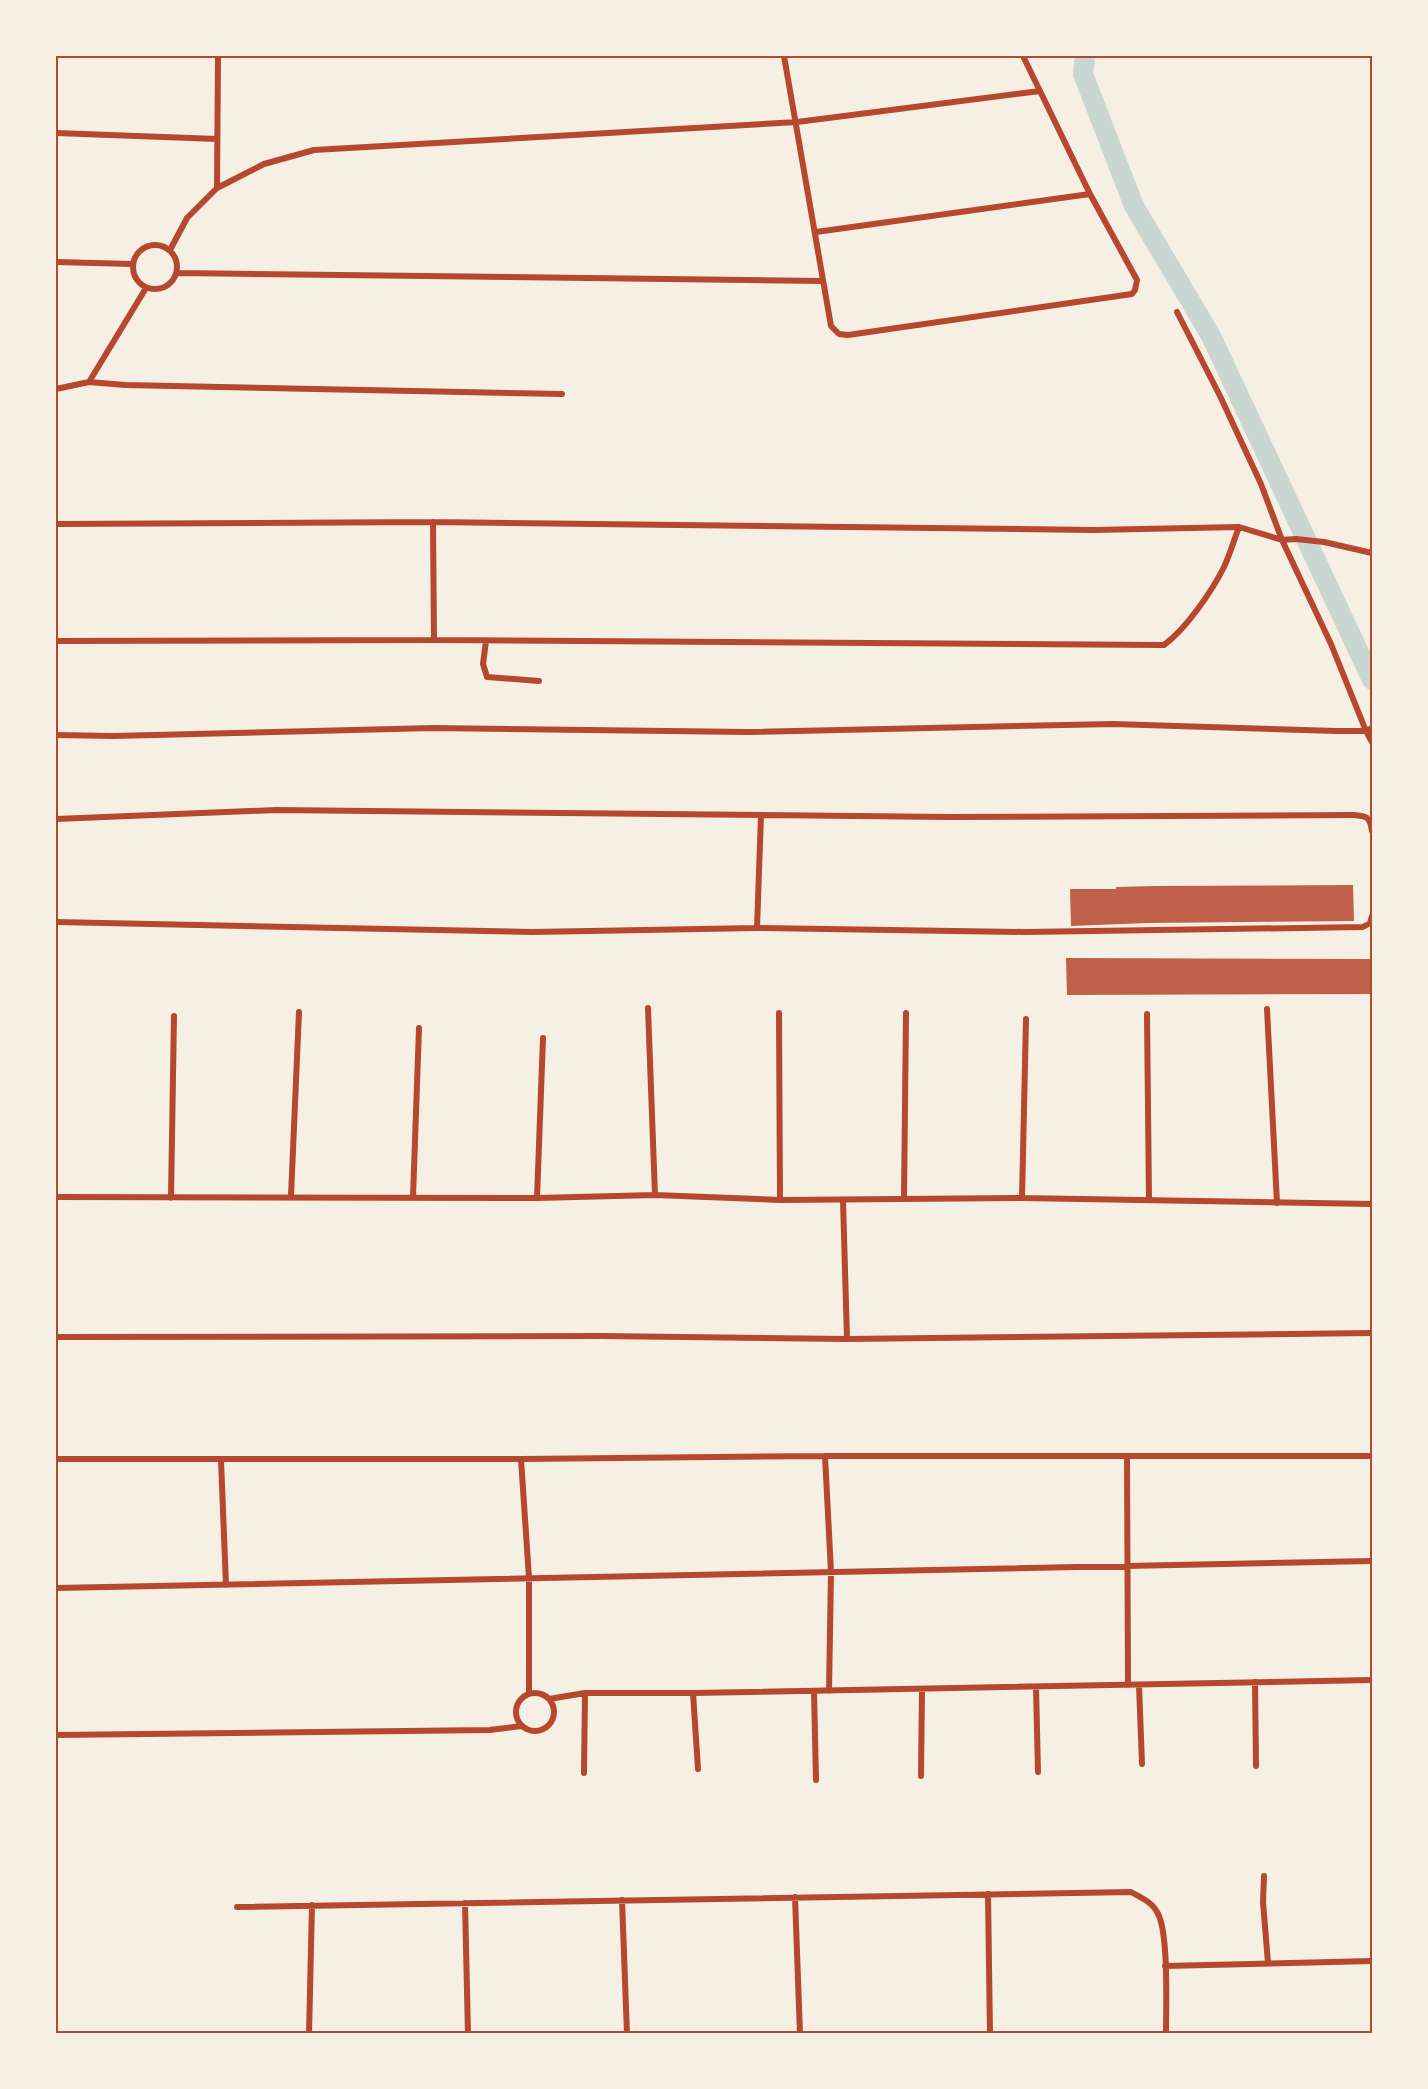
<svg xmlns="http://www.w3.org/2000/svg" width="1428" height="2089" viewBox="0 0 1428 2089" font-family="Literata,serif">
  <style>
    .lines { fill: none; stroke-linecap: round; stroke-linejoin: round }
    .canal { stroke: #c9d6d2; stroke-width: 20 }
    .building { fill: #bf614a }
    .minor { stroke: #b5482f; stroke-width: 6 }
    .neatline { fill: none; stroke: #b5482f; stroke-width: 2 }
  </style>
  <rect width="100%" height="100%" fill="#f6efe4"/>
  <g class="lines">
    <!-- canal -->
    <path class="canal" d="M1085,56L1083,74L1134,206L1211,336L1372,680"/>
  </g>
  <!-- building -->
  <path class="building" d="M1353,885L1354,921L1147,923L1071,926L1070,889H1116V887L1155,886Z
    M1066,958L1372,959V994L1067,995Z"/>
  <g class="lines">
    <!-- minor -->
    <path class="minor" d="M784,56L831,326L839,334L848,335L1132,294L1135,290L1137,280L1090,194L1023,56
      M56,133L217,139
      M217,188L218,56
      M816,232L1090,194
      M133 267a22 22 0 1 1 44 0a22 22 0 1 1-44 0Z
      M170,250L187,218L217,188L264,164L314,150L797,122L1040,91
      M56,262L132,264
      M178,273L823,281
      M1177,312L1220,396L1261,484L1282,540L1331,644L1366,731L1372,742
      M89,382L146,288
      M56,389L89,382L125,385L562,394
      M433,522L434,640
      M56,524L433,522L1094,530L1239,527L1282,540L1296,539L1324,542L1372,553
      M56,641L434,640L1164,645C1186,629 1212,591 1224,567C1230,554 1234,540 1239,527
      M486,641L483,664L487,677L539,681
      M56,735L113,736L433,728L747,732L1113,724L1336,731H1366L1372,728
      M56,819L276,810L949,817L1353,815C1366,816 1370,816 1372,831
      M56,922L532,932L757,928L1026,932L1363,927L1370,923L1372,916
      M757,928L761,815
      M648,1008L655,1195
      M1267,1009L1277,1203
      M779,1013L780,1200
      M1147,1014L1149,1200
      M291,1196L299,1012
      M56,1197L537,1198L655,1195L780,1200L1022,1198L1372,1204
      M413,1197L419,1028
      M171,1198L174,1016
      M537,1198L543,1038
      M1022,1198L1026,1019
      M904,1199L906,1013
      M843,1200L847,1339
      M56,1337L601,1336L847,1339L1372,1333
      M825,1456L831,1572L829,1691
      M1127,1457L1128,1685
      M56,1459H521L825,1456H1372
      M521,1459L529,1578V1693
      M221,1460L226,1585
      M56,1588L1372,1561
      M1255,1682L1256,1766
      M1139,1685L1142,1764
      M1036,1687L1038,1772
      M814,1691L816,1780
      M516 1712a19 19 0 1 1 38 0a19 19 0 1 1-38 0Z
      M693,1693L698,1769
      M549,1699L585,1693H693L1372,1680
      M56,1735L490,1730L521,1726
      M584,1773L585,1693
      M921,1776L922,1689
      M1264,1876L1263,1902L1268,1963
      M988,1894L990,2034
      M795,1897L800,2034
      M622,1900L627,2034
      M465,1903L468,2034
      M237,1907L1131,1892C1140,1897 1152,1902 1157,1912C1169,1930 1166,2008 1166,2034
      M1165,1966L1372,1961
      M309,2034L312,1905"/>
  </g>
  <!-- border -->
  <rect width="1428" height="2089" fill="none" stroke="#f6efe4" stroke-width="114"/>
  <rect x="57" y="57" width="1314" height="1975" class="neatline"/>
</svg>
